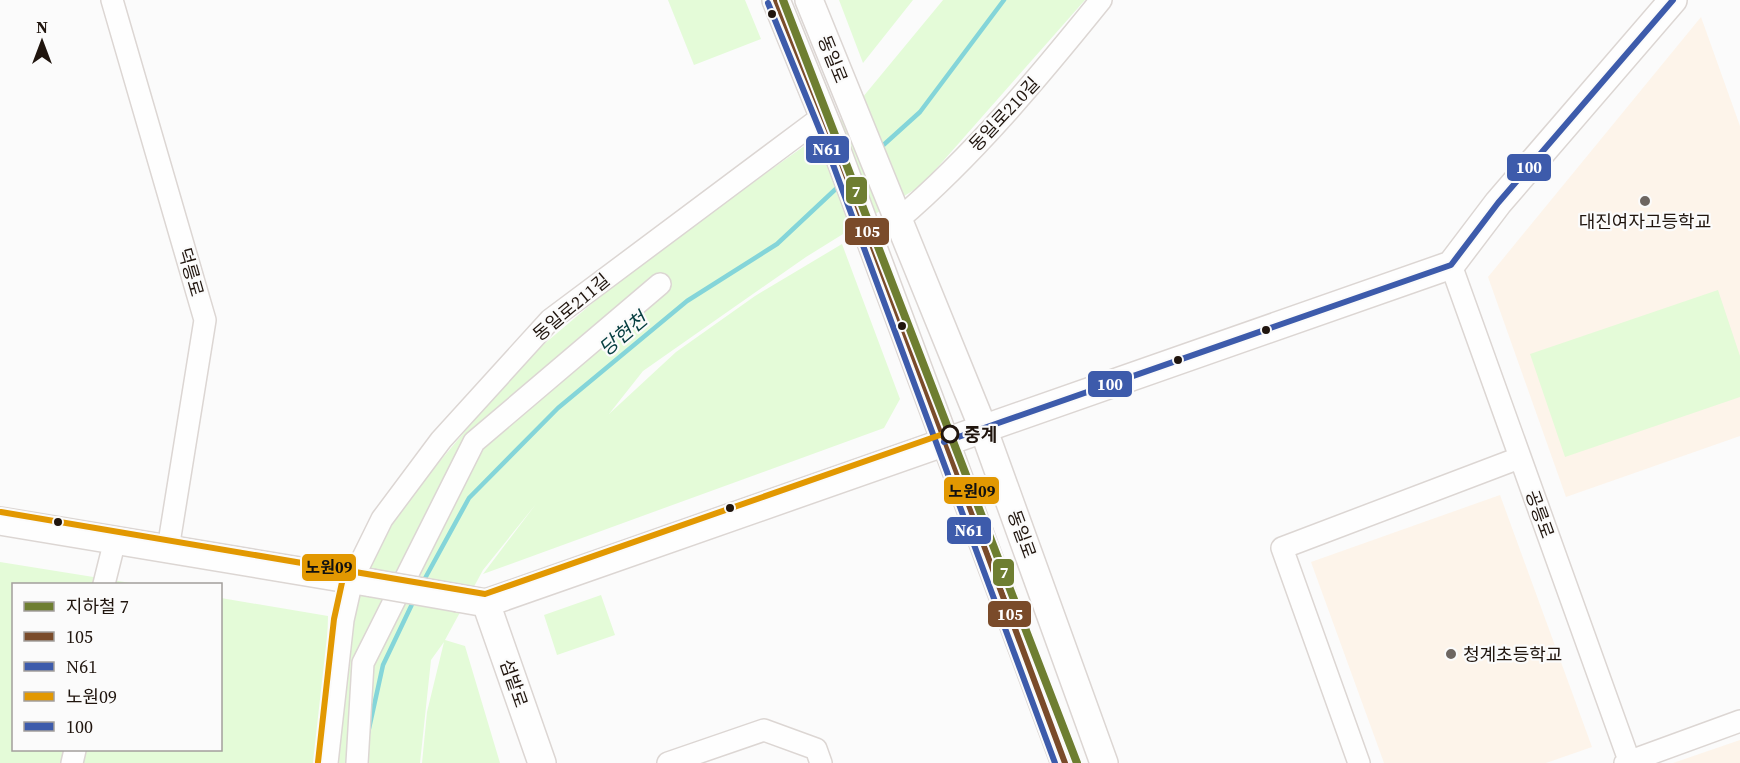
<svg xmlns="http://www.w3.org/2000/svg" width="1740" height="763" viewBox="0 0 1740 763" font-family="'Source Serif 4','Noto Sans KR',serif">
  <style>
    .education { fill: #fdf4ea }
    .green { fill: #e4fbd8 }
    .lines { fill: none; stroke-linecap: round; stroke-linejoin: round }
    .stream { stroke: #84d5d9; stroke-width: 4.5 }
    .minor-casing { stroke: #dcd6d3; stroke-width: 24 }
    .major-casing { stroke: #dcd6d3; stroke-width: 30 }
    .minor { stroke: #fefefe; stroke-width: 21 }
    .major { stroke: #fefefe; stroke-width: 27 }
    .major-bridge-casing { stroke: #dcd6d3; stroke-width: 30; stroke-linecap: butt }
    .major-bridge { stroke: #fefefe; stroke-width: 27 }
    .bus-1-casing { stroke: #fbfbfb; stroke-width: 10 }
    .bus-2-casing { stroke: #fbfbfb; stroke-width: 10 }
    .bus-3-casing { stroke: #fbfbfb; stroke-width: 10 }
    .bus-4-casing { stroke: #fbfbfb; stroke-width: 10 }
    .bus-1 { stroke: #7a4b2a; stroke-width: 6 }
    .bus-2 { stroke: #3d5bab; stroke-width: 6 }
    .bus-3 { stroke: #e29801; stroke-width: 6 }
    .bus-4 { stroke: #3d5bab; stroke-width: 6 }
    .metro-1-casing { stroke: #fbfbfb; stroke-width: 12 }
    .metro-1 { stroke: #6e7e31; stroke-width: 8 }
    .bus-dot { fill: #20150e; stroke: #fbfbfb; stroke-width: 2 }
    .poi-dot { fill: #6d6661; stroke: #fbfbfb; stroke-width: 2 }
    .stop-dot { fill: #fbfbfb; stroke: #20150e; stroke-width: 3 }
    .labels { text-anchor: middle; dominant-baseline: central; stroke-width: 4.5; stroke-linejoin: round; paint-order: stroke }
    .street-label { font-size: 18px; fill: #20150e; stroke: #fbfbfb }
    .poi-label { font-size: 18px; fill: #20150e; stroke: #fbfbfb }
    .stop-label { font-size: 18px; font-weight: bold; fill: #20150e; stroke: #fbfbfb; text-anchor: start }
    .water-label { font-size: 20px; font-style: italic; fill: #053d3f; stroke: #fbfbfb }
    .line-badge { stroke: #fbfbfb; stroke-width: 2 }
    .badge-label { font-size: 16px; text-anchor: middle; font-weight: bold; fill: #fff }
    .pale-badge-label { font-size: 16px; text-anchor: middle; font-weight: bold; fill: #111 }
  </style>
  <rect width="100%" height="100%" fill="#fbfbfb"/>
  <!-- education -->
  <path class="education" d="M1701,17L1740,126V436L1566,497L1488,277Z
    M1500,495L1592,747L1546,763H1384L1311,562Z
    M1740,740V763H1673Z"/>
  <!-- green -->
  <path class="green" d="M668,0H745L761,39L694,65Z
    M839,0H913L863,63Z
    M943,0H1085L922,185L806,257L643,371L609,414L676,352L755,296L842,244L900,399L884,428L483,574L536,504L483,570L445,640L465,646L500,763H422L427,712L444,642L431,660L420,763H336L356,601L393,517L524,361L641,262L848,115Z
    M1718,290L1740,356V397L1565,457L1530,354Z
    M0,562L137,584H14V750H220L221,598L328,616L324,763H0Z
    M601,595L615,635L557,655L544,615Z"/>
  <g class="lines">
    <!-- stream -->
    <path class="stream" d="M879,149L920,112L1004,0
      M423,582L469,498L558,408L687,301L777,244L840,185
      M368,733L383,665L414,600"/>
    <defs>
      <path id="minor" d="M112,0L205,320L168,549
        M898,220C974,155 1038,78 1101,0
        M1451,265L1630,763
        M104,584L115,540
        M72,763L75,750
        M327,763L343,620L352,580L382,519L441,440L550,320L823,116
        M357,763L363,663L474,442L660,284
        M668,763L764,730L816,749L821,763
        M1359,763L1282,548L1519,458
        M1625,763L1740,721"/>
      <path id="major" d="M776,0L833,140L1065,763
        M809,0L983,428L1104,763
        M0,521L372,583
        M458,598L486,603L1451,265L1498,203L1673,0
        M486,603L542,763"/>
    </defs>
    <!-- minor casing -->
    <use href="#minor" class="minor-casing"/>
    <!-- major casing -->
    <use href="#major" class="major-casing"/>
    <!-- minor -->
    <use href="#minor" class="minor"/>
    <!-- major -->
    <use href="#major" class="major"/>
    <defs>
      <path id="major-bridge" d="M372,583L458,598"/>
    </defs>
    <!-- major-bridge casing -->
    <use href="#major-bridge" class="major-bridge-casing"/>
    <!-- major-bridge -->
    <use href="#major-bridge" class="major-bridge"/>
    <defs>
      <path id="bus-1" d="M776,0L833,140L1065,763"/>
      <path id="bus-2" d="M768,3L825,143L1055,763"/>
      <path id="bus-3" d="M1,512L485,594L946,433L952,439L1073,760
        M318,762L334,619L343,578"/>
      <path id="bus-4" d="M944,442L1451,265L1498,203L1673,0"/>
    </defs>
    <!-- bus-1 casing -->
    <use href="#bus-1" class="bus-1-casing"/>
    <!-- bus-2 casing -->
    <use href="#bus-2" class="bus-2-casing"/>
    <!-- bus-3 casing -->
    <use href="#bus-3" class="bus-3-casing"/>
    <!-- bus-4 casing -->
    <use href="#bus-4" class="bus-4-casing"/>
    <!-- bus-1 -->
    <use href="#bus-1" class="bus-1"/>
    <!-- bus-2 -->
    <use href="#bus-2" class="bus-2"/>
    <!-- bus-3 -->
    <use href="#bus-3" class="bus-3"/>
    <!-- bus-4 -->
    <use href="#bus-4" class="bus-4"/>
    <defs>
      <path id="metro-1" d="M783,0L1077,763"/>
    </defs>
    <!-- metro-1 casing -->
    <use href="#metro-1" class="metro-1-casing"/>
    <!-- metro-1 -->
    <use href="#metro-1" class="metro-1"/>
  </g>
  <!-- markers -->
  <g class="bus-dot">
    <circle cx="772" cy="14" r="5"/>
    <circle cx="902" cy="326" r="5"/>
    <circle cx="1266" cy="330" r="5"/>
    <circle cx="1178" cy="360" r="5"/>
    <circle cx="730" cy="508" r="5"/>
    <circle cx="58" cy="522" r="5"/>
  </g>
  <g class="poi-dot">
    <circle cx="1645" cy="201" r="6"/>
    <circle cx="1451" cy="654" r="6"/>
  </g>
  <circle class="stop-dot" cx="950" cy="434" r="8"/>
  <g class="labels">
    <!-- street labels -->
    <g class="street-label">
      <text transform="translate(833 59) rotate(68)">동일로</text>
      <text transform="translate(1004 114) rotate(-47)">동일로210길</text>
      <text transform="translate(191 272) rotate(74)">덕릉로</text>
      <text transform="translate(571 307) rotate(-40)">동일로211길</text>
      <text transform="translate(1540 514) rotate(70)">공릉로</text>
      <text transform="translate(1022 534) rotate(70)">동일로</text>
      <text transform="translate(514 683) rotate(71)">섬밭로</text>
    </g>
    <!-- poi labels -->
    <g class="poi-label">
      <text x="1645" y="221">대진여자고등학교</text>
      <text x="1463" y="654" text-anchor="start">청계초등학교</text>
    </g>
    <!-- stop labels -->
    <g class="stop-label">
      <text x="964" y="434">중계</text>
    </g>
    <!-- water labels -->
    <g class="water-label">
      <text transform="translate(623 334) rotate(-40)">당현천</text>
    </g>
  </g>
  <g class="line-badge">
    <rect x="805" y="135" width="45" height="29" rx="6" fill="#3d5bab"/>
    <rect x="1506" y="153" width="46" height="29" rx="6" fill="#3d5bab"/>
    <rect x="845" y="176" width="23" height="29" rx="6" fill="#6e7e31"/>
    <rect x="844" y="217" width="46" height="29" rx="6" fill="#7a4b2a"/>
    <rect x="1087" y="370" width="46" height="28" rx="6" fill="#3d5bab"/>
    <rect x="943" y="476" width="57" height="29" rx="6" fill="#e29801"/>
    <rect x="946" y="516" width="46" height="29" rx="6" fill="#3d5bab"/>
    <rect x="301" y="553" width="56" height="29" rx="6" fill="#e29801"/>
    <rect x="992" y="558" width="23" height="29" rx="6" fill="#6e7e31"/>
    <rect x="987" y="600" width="45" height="28" rx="6" fill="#7a4b2a"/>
  </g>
  <g class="badge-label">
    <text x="827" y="155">N61</text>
    <text x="1529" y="173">100</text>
    <text x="856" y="197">7</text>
    <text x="867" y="237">105</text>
    <text x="1110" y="390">100</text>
    <text x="969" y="536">N61</text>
    <text x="1004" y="578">7</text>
    <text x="1010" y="620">105</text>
  </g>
  <g class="pale-badge-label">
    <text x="972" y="497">노원09</text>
    <text x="329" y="573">노원09</text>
  </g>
  <!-- legend -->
  <rect x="12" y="583" width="210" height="168" fill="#fbfbfb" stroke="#a39f9c" stroke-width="1.5"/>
  <rect x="24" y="602" width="30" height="9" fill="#6e7e31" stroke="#a39f9c" stroke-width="1.5"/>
  <text x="66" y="613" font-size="18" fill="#20150e">지하철 7</text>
  <rect x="24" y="632" width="30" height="9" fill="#7a4b2a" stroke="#a39f9c" stroke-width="1.5"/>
  <text x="66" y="643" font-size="18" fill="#20150e">105</text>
  <rect x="24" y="662" width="30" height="9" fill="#3d5bab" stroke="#a39f9c" stroke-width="1.5"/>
  <text x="66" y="673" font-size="18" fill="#20150e">N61</text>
  <rect x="24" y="692" width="30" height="9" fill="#e29801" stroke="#a39f9c" stroke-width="1.5"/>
  <text x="66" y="703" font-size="18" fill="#20150e">노원09</text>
  <rect x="24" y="722" width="30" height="9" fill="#3d5bab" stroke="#a39f9c" stroke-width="1.5"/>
  <text x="66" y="733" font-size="18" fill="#20150e">100</text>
  <!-- north arrow -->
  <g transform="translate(42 42)" stroke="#fbfbfb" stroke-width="4.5" paint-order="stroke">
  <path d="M0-4.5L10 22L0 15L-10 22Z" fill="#20150e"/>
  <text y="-9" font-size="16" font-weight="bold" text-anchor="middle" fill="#20150e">N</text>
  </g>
</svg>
